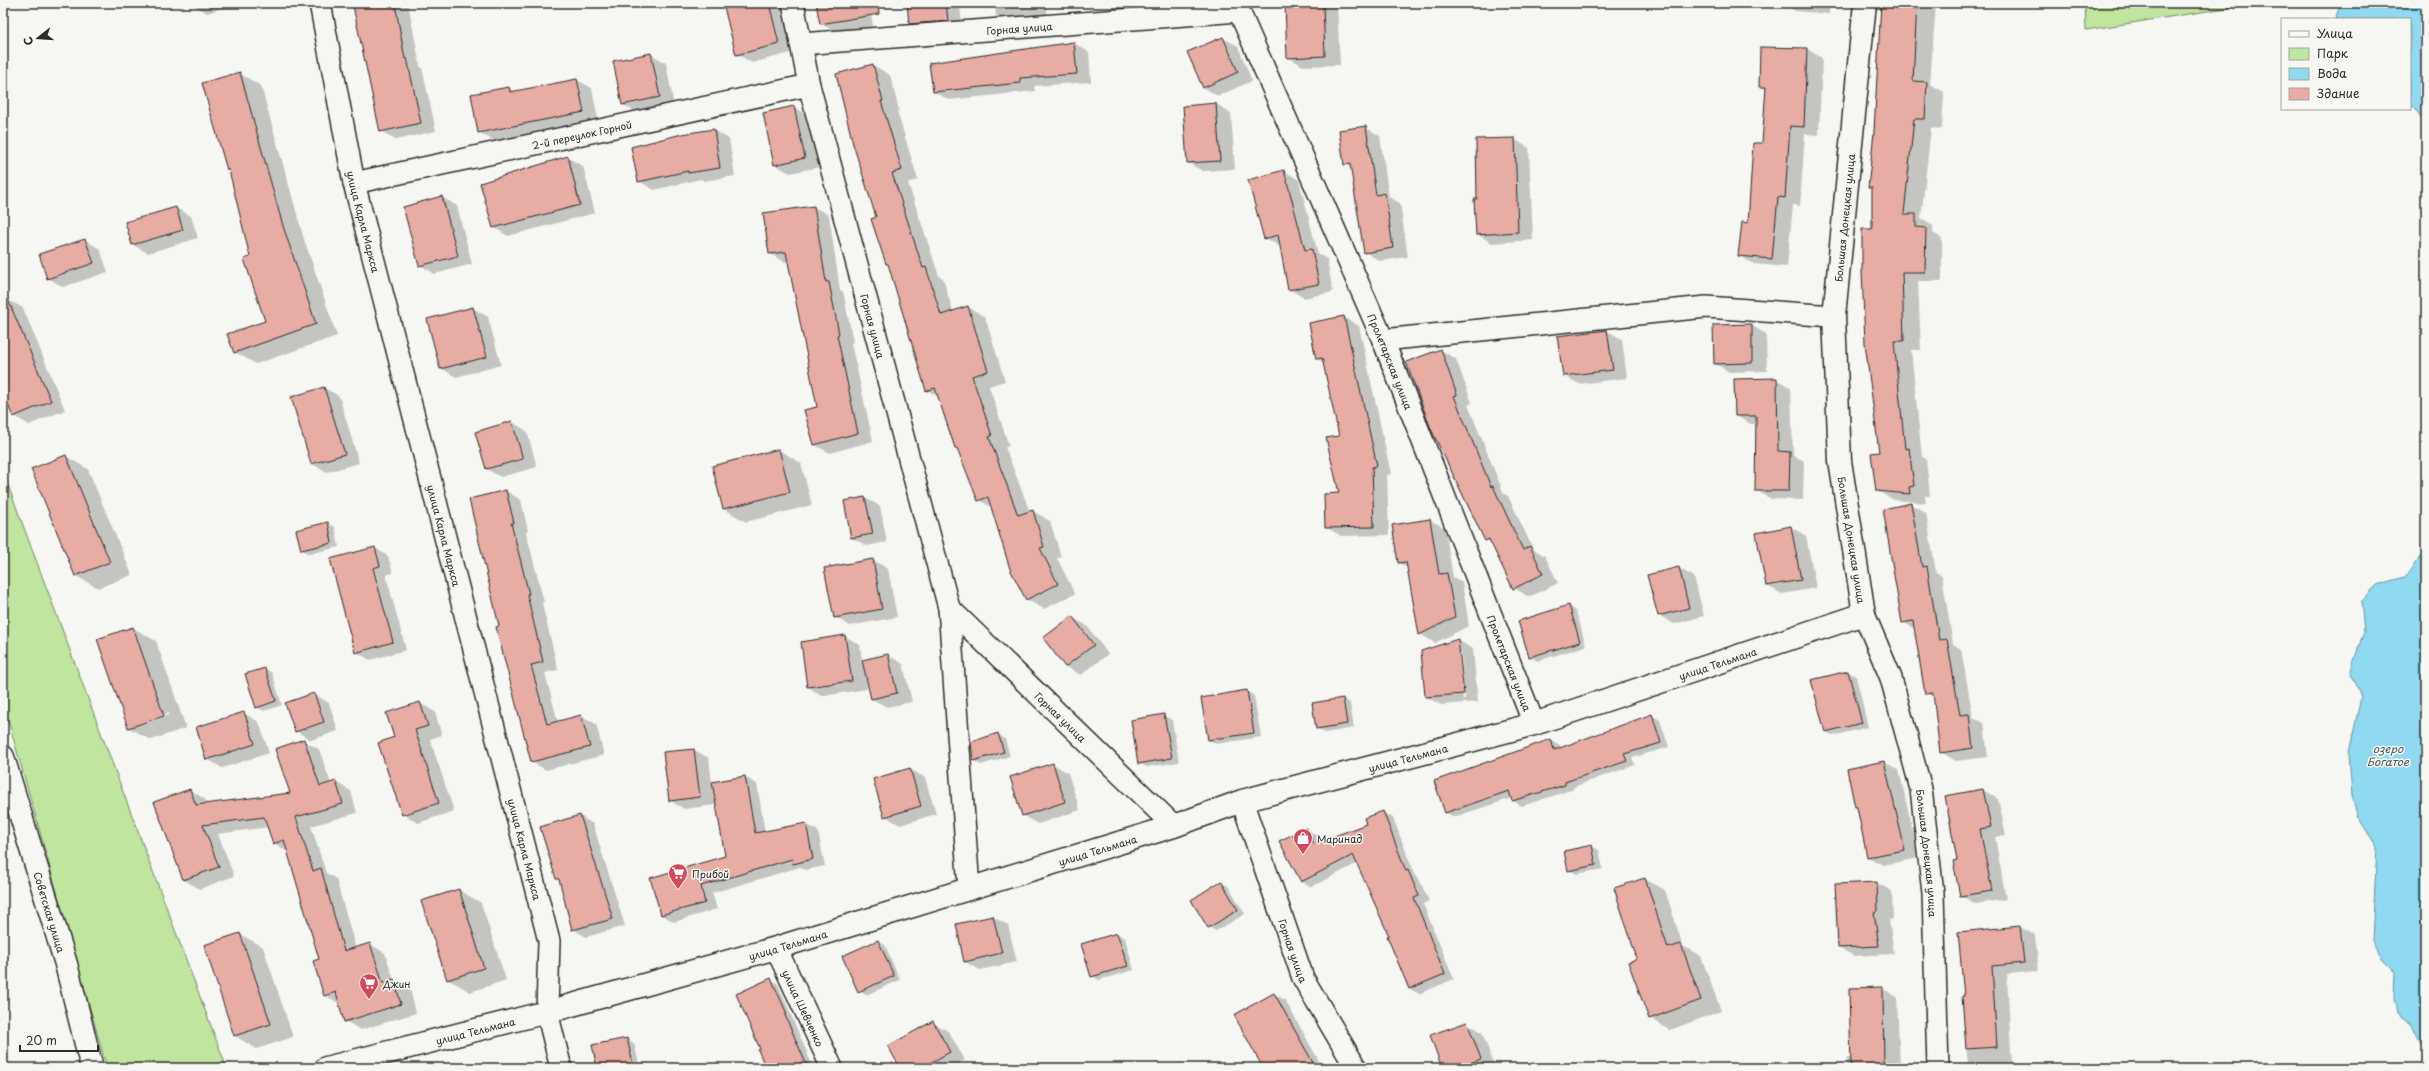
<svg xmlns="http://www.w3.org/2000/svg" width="2429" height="1071" viewBox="0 0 2429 1071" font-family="'Playpen Sans',sans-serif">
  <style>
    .green { fill: #bfe59f; stroke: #758865 }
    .water { fill: #8fdaf0; stroke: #6794a1 }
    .shadow { fill: #0003; fill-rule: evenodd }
    .building { fill: #e7aca4; stroke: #2b2b2b }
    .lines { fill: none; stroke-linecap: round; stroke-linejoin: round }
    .street-casing { stroke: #2b2b2b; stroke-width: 24 }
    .secondary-casing { stroke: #2b2b2b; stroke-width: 25 }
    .street { stroke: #f6f6f2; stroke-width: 21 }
    .secondary { stroke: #f6f6f2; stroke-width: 22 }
    .labels { text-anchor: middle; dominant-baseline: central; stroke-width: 3; stroke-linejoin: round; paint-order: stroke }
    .street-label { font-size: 10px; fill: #2b2b2b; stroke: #f6f6f2 }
    .poi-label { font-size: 10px; fill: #2b2b2b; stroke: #f6f6f2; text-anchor: start }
    .water-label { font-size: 11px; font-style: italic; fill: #44575c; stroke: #f6f6f2 }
  </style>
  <rect width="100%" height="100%" fill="#f6f6f2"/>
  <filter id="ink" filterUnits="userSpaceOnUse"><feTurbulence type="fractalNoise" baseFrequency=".025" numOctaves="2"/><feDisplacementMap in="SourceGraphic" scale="8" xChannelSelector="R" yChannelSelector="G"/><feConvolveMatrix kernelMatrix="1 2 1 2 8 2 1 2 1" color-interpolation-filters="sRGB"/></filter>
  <g filter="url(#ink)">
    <!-- green -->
    <path class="green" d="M2085,3H2259L2086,30Z
      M3,472L226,1066L217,1068H107L3,702Z"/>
    <!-- water -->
    <path class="water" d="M2341,3H2426V124L2410,102V19H2335Z
      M2426,540V1055L2411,1023L2397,1012L2394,998L2395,973L2382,960L2372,940L2377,847L2358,817L2352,796L2349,753L2361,697L2350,673L2364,631L2361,602L2377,585L2405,577L2423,553Z"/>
    <!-- shadow -->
    <path class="shadow" d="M190,3H240L207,13Z
      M354,3H408L420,66L422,68L436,131L396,140L381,131Z
      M724,3H782L794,52L752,63L737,54Z
      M817,3H869L873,26L836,32L821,24Z
      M908,3H960L962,29L925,32L910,23Z
      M995,3H1046L1048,21L1011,25L996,17Z
      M1287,3H1337L1340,65L1303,66L1288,57Z
      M1782,3H1830L1829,14L1795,11Z
      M1881,3H1936L1930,84L1944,92L1942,129L1931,128L1921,218L1933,225V233L1942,238V281H1918L1921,350H1911L1922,457L1926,459L1930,496H1925L1926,503L1894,500L1877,491L1880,453L1873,190L1869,187L1879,60Z
      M1223,38L1238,46L1252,81L1218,96L1203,87Z
      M1074,43L1089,52L1091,82L1034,86L1035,91L949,100L934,92Z
      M1807,49L1822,58L1819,135L1805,134L1800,206L1793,205L1787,267L1754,264L1739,256L1749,224L1763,144L1767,90L1760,86Z
      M651,54L666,63L674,106L638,113L623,105Z
      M873,65L890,75L899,110L897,111L918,180L908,183L939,276L943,278L953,312L968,307L985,317L1005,381L989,386L1009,446L1005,447L1030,512L1033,511L1050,521L1061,557L1057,558L1075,594L1044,609L1027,600L1011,568L993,508L979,500L959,449L956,448L940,398L927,390L889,265L886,264L877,218Z
      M239,73L261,86L304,239L337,336L256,364L235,352L266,322L230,171L228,170Z
      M577,80L592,88L598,120L494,141L479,132L509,88L515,92Z
      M1216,104L1231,113L1235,169L1203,171L1188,163Z
      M794,107L809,116L820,167L790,173L775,165Z
      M1365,127L1380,136L1389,197L1400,203L1408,257L1380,261L1365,252L1352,168L1345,164Z
      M714,130L729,139L735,176L704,181L701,179L654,190L639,181Z
      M1514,139L1529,148L1533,240L1492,243L1477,234L1478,200Z
      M568,158L583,166L595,213L508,236L493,227Z
      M1284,171L1299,180L1318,254L1327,259L1333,292L1304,298L1289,289L1281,247L1265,238Z
      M442,197L457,206L472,264L435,274L420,265Z
      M814,207L829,215L840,290L843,291L853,342L851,343L873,441L830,453L815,445L805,411L818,407L789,262H785L770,254Z
      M176,208L191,216L198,238L148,253L133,245Z
      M85,240L100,249L108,272L63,287L48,278Z
      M8,300L23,308L65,410L29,425L14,416L3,391V302Z
      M473,308L488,317L501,365L456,377L441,368Z
      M1344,317L1359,326L1391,474L1387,475L1389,535L1341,536L1326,527L1340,494V437L1324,363L1317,359L1310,324Z
      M1751,325L1766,334L1767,371L1729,372L1714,363Z
      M1607,331L1622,339L1627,378L1579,384L1564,376Z
      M1441,350L1456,359L1472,403L1468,405L1504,494L1508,496L1533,549L1545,556L1558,583L1529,597L1514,588L1493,544L1486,540Z
      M1776,379L1791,388L1793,455L1804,461L1803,500L1771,499L1756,490L1757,424H1751L1736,416Z
      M324,388L339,396L359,463L327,472L312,464L292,398Z
      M512,422L527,431L537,467L501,477L486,469Z
      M779,450L801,463L812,505L746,522L724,509L713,467Z
      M65,456L88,469L132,575L98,588L76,576Z
      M506,491L521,500L528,531L526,532L544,602L542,603L558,670L545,673L558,722L581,716L596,724L604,755L546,770L531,762L500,627Z
      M865,498L880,506L887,542L867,546L852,538Z
      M1911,504L1926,513L1936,572L1942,576L1953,644L1961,649L1973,717L1984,723L1988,757L1956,761L1941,752L1935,698L1926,693L1915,629L1903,622Z
      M1430,520L1445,528L1453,577L1462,582L1469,626L1435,643L1420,634L1408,568L1399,563Z
      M327,523L335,527L339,547L309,554L302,550L297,530Z
      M1791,527L1806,536L1816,588L1782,594L1767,586Z
      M375,548L388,556L393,573L386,575L406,650L370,660L356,652Z
      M873,560L888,569L897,617L850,626L835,617Z
      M1679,568L1694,577L1704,616L1674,624L1659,615Z
      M1569,606L1576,611L1586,646L1537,661L1530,656Z
      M1072,617L1087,626L1108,654L1081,675L1066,667L1044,638Z
      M133,628L156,641L186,728L151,740L129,728ZM169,713V715L143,724V722Z
      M845,636L860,645L862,661L888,655L903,664L912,702L887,707L872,699L865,669L867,689L823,696L808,687L802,643Z
      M1458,640L1473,649L1478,702L1441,705L1426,697L1422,651ZM1459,652H1461L1465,699H1463Z
      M265,669L272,673L282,705L264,711L256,707Z
      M1848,672L1856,676L1868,727L1833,736L1826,732L1812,681Z
      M1247,691L1254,696L1261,737L1216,744L1209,740Z
      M314,694L329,703L338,731L311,740L296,731Z
      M1343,699L1350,703L1354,728L1325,733L1317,728Z
      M420,703L435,712L442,735L430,739L454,811L418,823L403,814L395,738Z
      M244,713L259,722L269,753L222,768L207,759Z
      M1652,715L1660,720L1669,747L1632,758L1635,765L1573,787L1574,789L1522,806L1513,801L1512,798L1454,817L1445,812L1551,740L1560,745L1561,749Z
      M1164,716L1172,720L1179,762L1147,767L1139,763Z
      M998,734L1005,739L1010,756L981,765L974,761Z
      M304,741L319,749L331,784L336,782L351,791L357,813L311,826L326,873L336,879L356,949L370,944L385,953L394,980L410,989L416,1013L361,1030L345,1021L340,1004L325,995L320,960L288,852L274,843L269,827L218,834L234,876L200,889L184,880L156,802L190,790L205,799L207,804L291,793Z
      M694,750L709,758L712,783L745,777L757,784L765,832L806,824L818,831L825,866L806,870L800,867L712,893L717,909L674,922L662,915L727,857L714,788L715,805L684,809L669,800Z
      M1884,762L1899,770L1919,858L1883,865L1868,857L1858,808L1848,770Z
      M1053,764L1068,773L1080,810L1038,824L1023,815Z
      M910,769L925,778L936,814L900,825L885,816Z
      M1983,790L1998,799L2006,835L1995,837L2006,899L1976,904L1961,896L1959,861L1947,797Z
      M1383,812L1393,818L1415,875L1418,877L1429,901L1423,904L1454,979L1419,994L1409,988L1390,936L1358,863L1311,887L1301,881L1306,829L1316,835L1320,843L1368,825Z
      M580,816L593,824L625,926L586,937L573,929L560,880L557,879Z
      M1591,846L1599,850L1603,869L1577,874L1569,870Z
      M1645,879L1665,890L1683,946L1701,956L1721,1011L1670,1030L1650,1018L1638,960Z
      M1221,882L1229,887L1245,914L1216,931L1208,927Z
      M1877,883L1892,891L1893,919L1889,920L1894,954L1854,956L1839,948Z
      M459,890L481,903L506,980L470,992L448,979Z
      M993,917L1008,925L1017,962L980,970L965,962L957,925Z
      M2020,927L2035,935L2039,971L2007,974L2012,1068H1968L1963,997Z
      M240,934L263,947L293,1037L257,1049L235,1036L205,946Z
      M1117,934L1125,938L1134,970L1099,980L1092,976L1082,945Z
      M878,941L885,945L900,980L866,995L859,991Z
      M771,979L778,984L813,1067L767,1068L762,1050Z
      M1882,988L1897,997L1900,1068H1847V1058H1852Z
      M1274,994L1285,1000L1323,1068H1265Z
      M933,1023L948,1031L965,1060L951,1068H902Z
      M1467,1023L1482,1032L1495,1068H1443Z
      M627,1039L634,1043L640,1068H598Z"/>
    <!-- building -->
    <path class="building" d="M368,3H395L405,59L407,58L421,123L380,132L353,6Z
      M723,3H769L779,44L736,55Z
      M816,3H878L879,14L820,24Z
      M907,3H946L948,21L909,24Z
      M1285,3H1323L1325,56L1287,58Z
      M1881,3H1917L1913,81L1927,82L1925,119H1914L1904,214H1916V227L1926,228L1925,272H1902L1904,341H1894L1905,449L1909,448L1914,486L1909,487L1910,494L1876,491L1871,453L1879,452L1865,343L1862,271V229H1872V188H1868L1874,132Z
      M1223,37L1238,72L1203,88L1187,52Z
      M1074,42L1077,74L1020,78V83L933,92L929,63Z
      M1760,47L1807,48L1804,127L1790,126L1785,198L1778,197L1772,259L1738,256L1742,222L1748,223L1753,143H1762L1766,87H1759Z
      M651,53L660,97L622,105L613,61Z
      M873,64L883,101H881L902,170L892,173L923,268L926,267L941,315L968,306L988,371L972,376L992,436L989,437L1018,515L1033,510L1044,547L1040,548L1058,584L1026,600L1010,569L988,497L978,501L957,448H955L935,388L926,391L888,264H886L871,219L876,217L853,144L836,74Z
      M240,72L283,226L316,324L234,353L227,334L265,321L244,259L250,257L229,170H227L202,83Z
      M577,79L584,112L478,133L471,94L509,87L510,92Z
      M1216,103L1220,161L1187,163L1183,106Z
      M794,106L805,158L774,165L763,113Z
      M1366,126L1376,195L1385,193L1393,248L1364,253L1350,164L1344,165L1339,130Z
      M714,129L720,168L688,173V171L638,182L631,147L682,134Z
      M1515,138L1518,232L1476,235L1474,199H1477L1476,139Z
      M568,156L580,205L493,228L480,183Z
      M1284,170L1305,250L1312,249L1319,284L1288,290L1278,235L1264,239L1248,180Z
      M442,196L458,256L419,266L403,207Z
      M814,206L826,282H829L839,334L837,335L858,433L814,445L804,410L817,407L786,252L769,254L763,213Z
      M176,207L183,230L132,245L125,222Z
      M85,239L94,263L47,279L39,254Z
      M3,288L51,401L13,417L3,393Z
      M473,307L487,357L440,369L427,319Z
      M1344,316L1377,466L1372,467L1374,527L1325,528L1324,494L1339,493L1326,438L1339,436L1322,358L1316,359L1309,323Z
      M1752,324V363L1714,364L1713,325Z
      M1607,330L1613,370L1563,376L1557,336Z
      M1441,349L1457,395L1454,396L1491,487L1493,486L1523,550L1530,546L1543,574L1513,589L1489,539L1485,541L1431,429L1406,362Z
      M1777,378L1778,451L1790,452L1789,491H1755L1756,416H1735L1734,379Z
      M324,387L345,454L311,464L291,397Z
      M512,421L523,459L486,469L475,432Z
      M779,449L790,492L723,509L712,466Z
      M66,455L110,562L75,576L31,469Z
      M506,490L514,523H511L529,594H527L543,662L531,665L547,724L581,715L590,747L531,762L496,627L499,626L469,499Z
      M865,497L873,534L851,538L844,501Z
      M1911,503L1922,567L1927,566L1939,640L1947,639L1960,715L1969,714L1973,748L1940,753L1933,693L1925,694L1913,621L1902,623L1883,509Z
      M1430,519L1439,574L1447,573L1455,617L1419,635L1406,562L1398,563L1392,525Z
      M328,522L332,543L301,550L296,530Z
      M1791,526L1801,580L1766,586L1756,533Z
      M375,547L380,566L373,568L393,642L355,653L330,559Z
      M873,559L882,609L834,618L824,568Z
      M1679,567L1689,608L1658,616L1647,575Z
      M1569,605L1580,642L1529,657L1518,621Z
      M1072,616L1094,645L1065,667L1043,638Z
      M133,627L164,716L128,728L97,639Z
      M845,635L852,681L807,687L801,642Z
      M1458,639L1464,694L1425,697L1421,651Z
      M888,654L897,693L871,699L862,660Z
      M265,668L276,701L256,708L245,674Z
      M1848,671L1862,723L1825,732L1811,680Z
      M1247,690L1254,733L1208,740L1201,698Z
      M314,693L324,722L295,732L285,703Z
      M1343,698L1347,724L1316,729L1312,703Z
      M420,702L428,726L415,730L439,803L402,815L378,743L394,737L386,713Z
      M244,712L255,744L206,760L196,727Z
      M1164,714L1172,758L1138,764L1131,720Z
      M1652,714L1661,743L1624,754L1627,761L1565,782V785L1512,801L1509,791L1445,813L1434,781L1551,739L1554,750Z
      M998,733L1004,752L973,761L971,742Z
      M304,739L320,786L336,781L343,804L296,817L313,871L321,868L344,951L370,943L383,983L394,979L401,1004L344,1022L336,992L324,996L313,961L319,959L284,840L273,844L264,817L203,825L219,867L183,880L154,802L190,789L196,805L290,793L275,749Z
      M694,749L700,797L669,801L663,752Z
      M1884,761L1905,850L1867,857L1857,807H1855L1847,769Z
      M1053,763L1065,802L1022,816L1010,777Z
      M910,768L921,806L884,817L873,779Z
      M745,776L755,833L806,823L813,859L793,864L792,859L701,886L705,903L661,915L650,878L725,856L712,782Z
      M1983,789L1991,827L1980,829L1992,891L1960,896L1953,861L1957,860L1945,796Z
      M1383,811L1406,871L1408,870L1419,896L1414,898L1445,974L1409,989L1387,936H1389L1353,855L1301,882L1279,841L1306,828L1314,844L1366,824L1364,818Z
      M580,815L613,919L572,930L559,879H556L540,827Z
      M1592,845L1596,865L1568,871L1564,851Z
      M1645,878L1668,948L1681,944L1701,1000L1649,1019L1628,962L1637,959L1614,888Z
      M1221,881L1238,910L1208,928L1191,900Z
      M1877,882L1878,911L1874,912L1879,946L1838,948L1835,884Z
      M459,889L484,968L447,980L421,901Z
      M993,916L1002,953L964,962L956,924Z
      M2020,926L2024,963L1992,966L1997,1047L1966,1049L1962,996H1964L1958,932Z
      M240,933L271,1024L234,1036L204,945Z
      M1117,933L1128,966L1091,977L1081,944Z
      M878,940L894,976L858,992L842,956Z
      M771,978L787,1014L785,1015L808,1068H766L758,1050L760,1049L736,994Z
      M1883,987L1884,1068H1851L1849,988Z
      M1274,993L1316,1068H1263L1234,1015Z
      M933,1021L950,1052L921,1068H900L888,1046Z
      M1467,1022L1481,1059L1457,1068H1442L1430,1035Z
      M627,1038L634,1068H597L592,1045Z"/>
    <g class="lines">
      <defs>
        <g id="street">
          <path id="s1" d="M320,3L354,183L549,941L547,1012L561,1068"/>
          <path id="s2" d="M793,3L809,85L949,608L969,889"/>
          <path id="s3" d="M1238,3L1239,11L1383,340L1534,724"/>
          <path id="s4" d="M801,44L1239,11"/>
          <path id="s5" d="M354,183L809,85"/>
          <path d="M1383,340L1706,307L1834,316"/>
          <path id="s6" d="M949,608L1174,826"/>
          <path id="s7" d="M1864,614L1891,678L1921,789L1933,893L1938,1068"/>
          <path id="s8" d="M1242,801L1303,978L1356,1068"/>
          <path id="s9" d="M776,948L832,1068"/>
        </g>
        <g id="secondary">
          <path id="s10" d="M3,757L66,964L92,1068"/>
          <path id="s11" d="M326,1068L547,1012L776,948L1174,826L1242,801L1534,724L1864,614L1840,461L1834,316L1865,3"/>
        </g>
      </defs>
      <!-- street casing -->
      <use href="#street" class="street-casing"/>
      <!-- secondary casing -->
      <use href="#secondary" class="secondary-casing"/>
      <!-- street -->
      <use href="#street" class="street"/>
      <!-- secondary -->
      <use href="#secondary" class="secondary"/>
    </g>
  </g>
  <!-- icons -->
  <defs>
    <symbol id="shop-pin" viewBox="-11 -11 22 30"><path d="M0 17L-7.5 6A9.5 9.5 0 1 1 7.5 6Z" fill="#d1495b" stroke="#f6f6f2"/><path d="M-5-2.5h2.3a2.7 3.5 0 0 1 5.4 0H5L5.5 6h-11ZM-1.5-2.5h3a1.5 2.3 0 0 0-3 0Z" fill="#fff"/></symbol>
    <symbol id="supermarket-pin" viewBox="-11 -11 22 30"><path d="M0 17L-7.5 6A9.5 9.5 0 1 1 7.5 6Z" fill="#d1495b" stroke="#f6f6f2"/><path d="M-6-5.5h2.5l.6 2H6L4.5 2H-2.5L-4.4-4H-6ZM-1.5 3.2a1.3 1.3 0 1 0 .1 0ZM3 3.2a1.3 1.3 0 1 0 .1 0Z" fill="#fff"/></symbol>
  </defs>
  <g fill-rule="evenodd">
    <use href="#shop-pin" x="1292" y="827" width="22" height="30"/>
    <use href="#supermarket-pin" x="667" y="862" width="22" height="30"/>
    <use href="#supermarket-pin" x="358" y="972" width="22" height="30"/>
  </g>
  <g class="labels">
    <!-- street labels -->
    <g class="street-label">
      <text stroke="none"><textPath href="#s4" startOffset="219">Горная улица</textPath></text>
      <text stroke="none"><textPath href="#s5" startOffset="233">2-й переулок Горной</textPath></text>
      <text stroke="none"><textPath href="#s11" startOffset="2003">Большая Донецкая улица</textPath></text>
      <text stroke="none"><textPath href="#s1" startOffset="223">улица Карла Маркса</textPath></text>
      <text stroke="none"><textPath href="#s2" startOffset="333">Горная улица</textPath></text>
      <text stroke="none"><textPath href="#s3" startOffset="390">Пролетарская улица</textPath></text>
      <text stroke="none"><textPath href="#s1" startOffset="547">улица Карла Маркса</textPath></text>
      <text transform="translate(1852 540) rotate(81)">Большая Донецкая улица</text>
      <text stroke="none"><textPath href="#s3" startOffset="714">Пролетарская улица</textPath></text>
      <text stroke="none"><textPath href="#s11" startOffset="1450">улица Тельмана</textPath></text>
      <text stroke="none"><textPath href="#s6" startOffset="156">Горная улица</textPath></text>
      <text stroke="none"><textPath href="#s11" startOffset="1126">улица Тельмана</textPath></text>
      <text stroke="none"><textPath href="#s1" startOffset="871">улица Карла Маркса</textPath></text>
      <text stroke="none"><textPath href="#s11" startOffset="802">улица Тельмана</textPath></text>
      <text stroke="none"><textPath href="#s7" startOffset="249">Большая Донецкая улица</textPath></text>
      <text stroke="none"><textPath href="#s10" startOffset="162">Советская улица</textPath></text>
      <text stroke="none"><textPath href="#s11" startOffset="478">улица Тельмана</textPath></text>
      <text stroke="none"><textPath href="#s8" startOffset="158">Горная улица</textPath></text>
      <text stroke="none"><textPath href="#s9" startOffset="66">улица Шевченко</textPath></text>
      <text stroke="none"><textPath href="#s11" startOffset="154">улица Тельмана</textPath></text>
    </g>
    <!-- poi labels -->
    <g class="poi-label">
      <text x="1317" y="838">Маринад</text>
      <text x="692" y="873">Прибой</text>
      <text x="383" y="983">Джин</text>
    </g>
    <!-- water labels -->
    <g class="water-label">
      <text x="2388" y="748">озеро<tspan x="2388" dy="13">Богатое</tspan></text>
    </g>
  </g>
  <!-- margin -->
  <rect width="2429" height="1071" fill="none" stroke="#f6f6f2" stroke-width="16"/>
  <rect x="8" y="8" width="2413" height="1055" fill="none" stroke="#2b2b2b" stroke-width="1.5" filter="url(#ink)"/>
  <!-- legend -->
  <rect x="2281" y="18" width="130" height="92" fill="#f6f6f2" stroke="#a5a5a2"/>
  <rect x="2289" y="31" width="20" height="6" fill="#f6f6f2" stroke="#a5a5a2"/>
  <text x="2317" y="38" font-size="12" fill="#2b2b2b">Улица</text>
  <rect x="2289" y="48" width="20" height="12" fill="#bfe59f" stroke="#a5a5a2"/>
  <text x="2317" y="58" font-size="12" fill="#2b2b2b">Парк</text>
  <rect x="2289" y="68" width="20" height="12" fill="#8fdaf0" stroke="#a5a5a2"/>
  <text x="2317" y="78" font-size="12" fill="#2b2b2b">Вода</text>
  <rect x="2289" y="88" width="20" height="12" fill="#e7aca4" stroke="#a5a5a2"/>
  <text x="2317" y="98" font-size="12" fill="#2b2b2b">Здание</text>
  <!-- north arrow -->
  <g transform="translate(38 38) rotate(253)" stroke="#f6f6f2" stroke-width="3" paint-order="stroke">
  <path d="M0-3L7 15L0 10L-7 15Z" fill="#2b2b2b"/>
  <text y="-6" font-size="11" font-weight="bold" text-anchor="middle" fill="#2b2b2b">С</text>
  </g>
  <!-- scale -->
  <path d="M20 1045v6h78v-6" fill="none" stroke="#2b2b2b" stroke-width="2"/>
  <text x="26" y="1045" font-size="12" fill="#2b2b2b" stroke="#f6f6f2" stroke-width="3" paint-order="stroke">20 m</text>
</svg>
